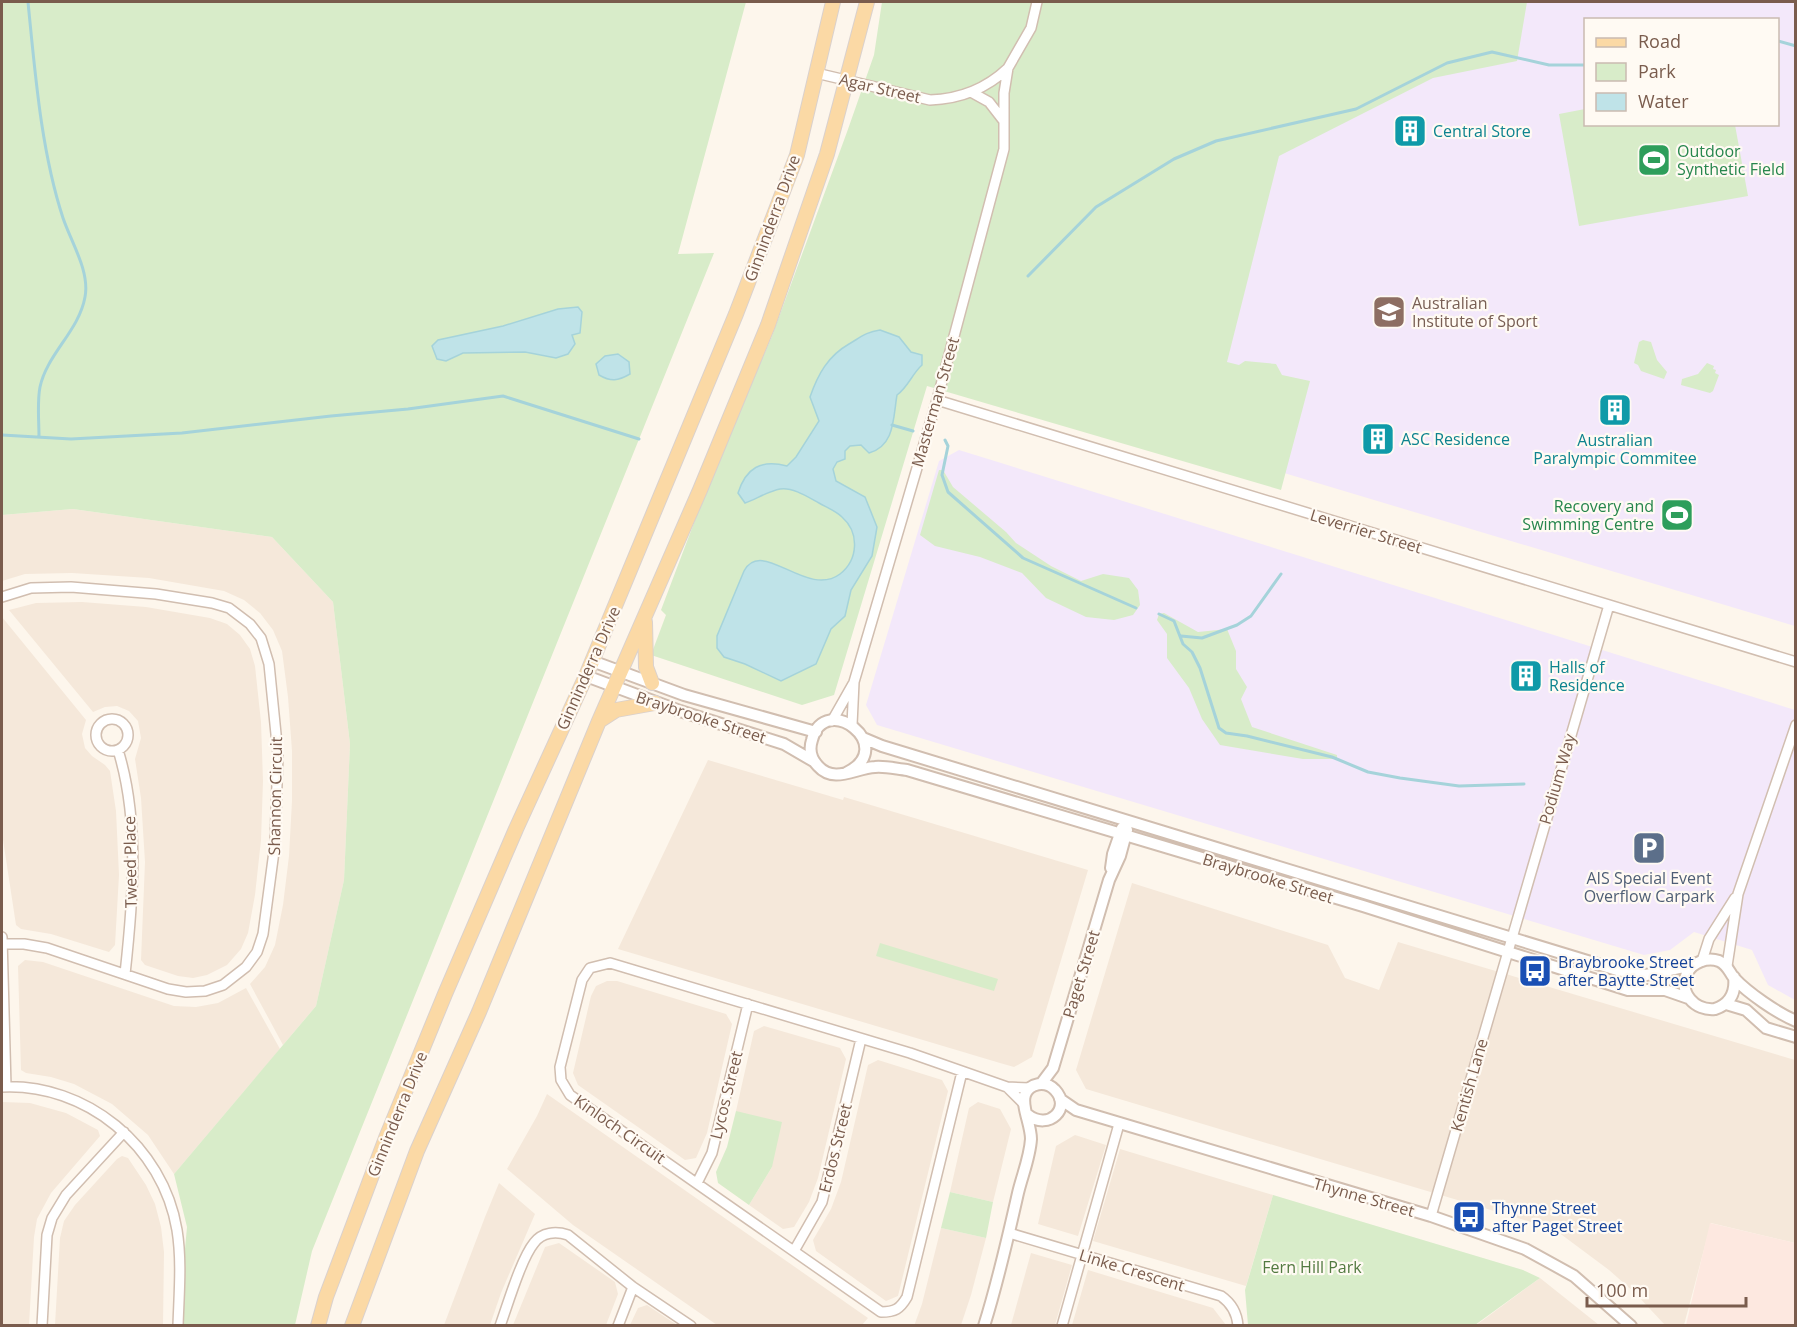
<svg xmlns="http://www.w3.org/2000/svg" width="1797" height="1327" viewBox="0 0 1797 1327" font-family="'Open Sans',sans-serif">
  <style>
    .residential { fill: #f5e8da }
    .commercial { fill: #fde8e0 }
    .education { fill: #f3e8fa; fill-rule: evenodd }
    .green { fill: #d8ecc9 }
    .water { fill: #bfe3e8; stroke: #a5d3da; stroke-width: 1.5 }
    .lines { fill: none; stroke-linecap: round; stroke-linejoin: round }
    .stream { stroke: #a5d3da; stroke-width: 3 }
    .minor-casing { stroke: #d1beb0; stroke-width: 12 }
    .tertiary-casing { stroke: #d1beb0; stroke-width: 14 }
    .primary-casing { stroke: #dad1cd; stroke-width: 16 }
    .minor { stroke: #fff; stroke-width: 9 }
    .tertiary { stroke: #fff; stroke-width: 10 }
    .primary { stroke: #fbd9a5; stroke-width: 14 }
    .labels { text-anchor: middle; dominant-baseline: central; stroke-width: 4.5; stroke-linejoin: round; paint-order: stroke }
    .street-label { font-size: 16px; fill: #7a5c4d; stroke: #fffaf3 }
    .culture-label { font-size: 16px; fill: #0d838f; stroke: #fffaf3; text-anchor: start }
    .leisure-label { font-size: 16px; fill: #27864d; stroke: #fffaf3; text-anchor: start }
    .education-label { font-size: 16px; fill: #785e54; stroke: #fffaf3; text-anchor: start }
    .service-label { font-size: 16px; fill: #4e5e75; stroke: #fffaf3 }
    .transit-label { font-size: 16px; fill: #164399; stroke: #fffaf3; text-anchor: start }
    .park-label { font-size: 16px; fill: #537a41; stroke: #fffaf3 }
  </style>
  <rect width="100%" height="100%" fill="#fdf6ec"/>
  <!-- residential -->
  <path class="residential" d="M73,509L272,537L333,602L350,744L344,880L316,1006L283,1045L250,984L265,967L275,945L283,905L289,856L292,801V751L288,697L282,651L273,630L260,613L244,600L224,591L149,578L72,573L25,574L2,581V515Z
    M82,602L146,607L210,618L227,624L240,635L250,649L255,666L261,722L263,781L261,840L255,895L248,933L241,949L227,965L207,975L193,978L178,976L145,965L141,960L145,862L141,798L135,759L141,738L138,721L129,711L117,706L105,707L93,712L9,610L36,603Z
    M2,617L86,720L82,734L85,748L92,756L105,765L110,771L116,811L119,875L115,945L109,952L51,934L21,929L16,925L2,833Z
    M708,760L843,800L844,797L1088,870L1032,1057L1014,1067L1000,1063L618,949Z
    M1132,883L1328,945L1345,978L1379,990L1398,942L1795,1060V1243L1711,1223L1684,1325H1665L1635,1293L1609,1270L1554,1229L1086,1089L1076,1070Z
    M25,960L43,962L174,1006L196,1007L218,1003L246,988L280,1049L174,1174L148,1135L112,1104L74,1084L51,1077L26,1073L21,1070L18,966Z
    M607,981H617L726,1014L732,1024L707,1133L696,1158L685,1160L578,1085L573,1073L591,996L596,986Z
    M764,1026L840,1048L846,1059L818,1178L809,1202L794,1227L783,1229L749,1205L772,1167L736,1111L754,1031Z
    M878,1060L942,1080L948,1091L898,1296L886,1301L816,1251L813,1240L831,1209L841,1182L868,1065Z
    M547,1094L868,1318L862,1325H717L573,1225L507,1169L537,1116Z
    M2,1102L30,1103L66,1113L98,1130L100,1136L51,1193L37,1219L34,1237L29,1325H2Z
    M978,1102L1000,1109L1011,1129L993,1202L950,1192L969,1108Z
    M1075,1135L1106,1145L1078,1236L1038,1224L1056,1146Z
    M1120,1149L1273,1195L1246,1286L1093,1241Z
    M122,1156L128,1158L146,1185L155,1204L161,1227L164,1252L163,1325H55L60,1238L64,1221L75,1205L117,1159Z
    M499,1183L535,1214L501,1293L490,1325H444L485,1217Z
    M941,1228L986,1238L971,1295L961,1325L914,1326L922,1304Z
    M559,1243L615,1282L618,1294L606,1325H513L545,1247Z
    M1031,1253L1072,1265L1055,1325H1011Z
    M1088,1270L1213,1308L1226,1325H1072Z
    M1540,1278L1599,1325L1475,1326Z
    M647,1305L677,1325H630L638,1308Z"/>
  <!-- commercial -->
  <path class="commercial" d="M1710,1223L1795,1243V1325H1686Z"/>
  <!-- education -->
  <path class="education" d="M1056,2H1795V626L980,382ZM1586,20H1778V124H1586Z
    M959,450L1795,710V1000L1768,985L1752,950L1694,932L1670,950L1644,955L877,725L866,705L939,461Z"/>
  <!-- green -->
  <path class="green" d="M2,2H746L678,254L714,253L312,1251L295,1325H178L187,1227L174,1174L316,1006L344,880L350,744L333,602L272,537L73,509L2,515Z
    M882,2H1527L1517,61L1433,78L1279,156L1227,362L1239,365L1245,361L1276,364L1282,375L1310,381L1281,490L927,386L834,695L802,705L651,655L666,615L661,610L711,478L772,336L847,132L874,55Z
    M1585,109L1586,124L1735,125L1748,196L1579,226L1559,114Z
    M1643,340L1651,342L1657,360L1667,372L1664,379L1641,371L1638,365L1634,363L1639,342Z
    M1707,363L1714,366L1713,369L1716,370L1715,373L1719,375L1713,391L1710,393L1681,385L1682,379L1698,374Z
    M939,470H943L953,487L1006,532L1016,543L1051,566L1081,581L1103,574L1129,578L1138,590L1140,605L1133,615L1114,620L1086,617L1046,598L1022,573L980,557L935,546L920,535Z
    M1164,613L1198,632L1227,629L1236,651V669L1247,687L1241,699L1252,727L1337,755V759H1303L1220,745L1202,719L1189,688L1167,658V634L1157,620L1159,614Z
    M880,943L998,979L994,991L876,956Z
    M736,1111L782,1122L772,1167L749,1205L718,1183L716,1172L727,1147Z
    M950,1192L993,1202L986,1238L941,1228Z
    M1273,1195L1523,1270L1540,1278L1475,1325H1248L1245,1290Z"/>
  <!-- water -->
  <path class="water" d="M578,307L582,312L580,333L572,335L575,344L568,354L556,358L525,352L463,353L446,361L437,359L432,346L438,340L503,326L558,309Z
    M880,330L899,337L911,352L922,355V365C912,374 908,387 897,395C893,418 895,446 869,453L861,445L850,446L845,451V459L837,462L833,469L836,481L865,497L877,527L872,556L851,590L845,616L831,629L816,664L781,681L745,664L724,657L717,648V636L744,571C762,537 807,599 840,574C858,560 860,533 842,517C836,511 826,507 819,503C808,497 793,487 780,489C769,491 756,499 745,503L738,493C746,468 761,459 787,466L796,457L819,421L810,397C818,374 828,356 849,344C861,337 866,332 880,330Z
    M618,354L629,362L630,374C618,381 611,382 599,375L596,364L605,356Z"/>
  <g class="lines">
    <!-- stream -->
    <path class="stream" d="M28,2C35,72 41,151 63,218C71,242 90,271 85,297C79,331 47,354 40,387C37,402 39,421 39,437
      M1778,41L1796,46
      M1028,276L1096,207L1174,159L1216,141L1356,109L1447,63L1492,52L1549,65H1586
      M892,425L913,431
      M2,435L71,439L182,433L331,416L408,409L503,396L639,439
      M945,440L948,446L942,475L948,492L1023,558L1136,608
      M1159,614L1174,621L1183,644L1192,652L1200,668L1219,728L1226,733L1247,736L1332,757L1368,772L1400,778L1459,786L1524,784
      M1181,636L1202,638L1237,625L1251,616L1281,574"/>
    <defs>
      <path id="minor" d="M816,73L930,100C960,99 987,88 1008,68
        M971,92L989,102L1003,120
        M937,400L1796,662
        M2,597L31,588L71,587L156,594L212,603L229,608L250,624L261,638L269,664L278,754L275,844L263,934L257,952L246,967L223,985L205,991L186,992L168,989L47,948L24,944H2
        M96 735a16 16 0 1 1 32 0a16 16 0 1 1-32 0Z
        M832,721L853,684
        M852,725L854,682L937,400L1004,149V93L1008,68L1031,28L1037,2
        M118,750C140,821 133,901 125,974
        M2,937L6,1087
        M1702,961L1709,939L1735,898
        M1727,966L1738,894L1796,725
        M962,1072L907,1297C900,1309 895,1312 881,1312L570,1095L561,1080L560,1067L582,980L590,968L610,963L910,1053L1007,1087L1030,1088
        M2,1087C86,1083 163,1146 177,1230C182,1261 179,1294 178,1326
        M1007,1087L1023,1103
        M697,1183L712,1153L748,1004
        M1431,1216L1609,605
        M1009,1233L1221,1296C1231,1303 1237,1312 1238,1326
        M794,1251L822,1202L861,1039
        M42,1326L47,1235L52,1218L66,1195L124,1132
        M500,1326C508,1304 521,1259 534,1243C542,1232 556,1231 568,1235L633,1287L691,1326
        M618,1326L633,1287
        M1062,1326L1119,1124"/>
      <path id="tertiary" d="M592,661L684,695L816,732
        M586,676L680,711L784,744L815,762
        M863,738L882,746L1617,970L1646,975L1693,965
        M846,773C900,747 825,690 812,740C809,749 811,759 818,766C834,784 855,768 875,767C885,766 897,769 907,770L1363,906L1628,990H1665L1688,998
        M1111,868L1113,854L1122,828
        M1734,977C1736,993 1730,1004 1715,1009C1695,1011 1678,993 1687,973C1693,962 1707,957 1719,961C1728,965 1729,972 1734,978C1748,993 1777,1013 1796,1021
        M1726,1004L1746,1010L1766,1028L1796,1037
        M1041,1084L1053,1068L1109,880L1120,856L1127,830
        M1060,1099L1076,1110L1431,1216L1525,1249L1574,1276L1631,1326
        M984,1326C998,1282 1008,1237 1018,1193C1022,1176 1030,1157 1031,1139C1031,1125 1021,1106 1025,1095C1029,1083 1046,1080 1055,1090C1072,1108 1049,1131 1028,1115"/>
      <path id="primary" d="M645,622L646,667L652,683
        M599,721L616,710L655,703
        M318,1326L326,1297L386,1138L445,994L516,829L586,676L736,314L797,155L833,2
        M352,1326L417,1151L479,1012L599,721L700,490L768,325L827,154L867,2"/>
    </defs>
    <!-- minor casing -->
    <use href="#minor" class="minor-casing"/>
    <!-- tertiary casing -->
    <use href="#tertiary" class="tertiary-casing"/>
    <!-- primary casing -->
    <use href="#primary" class="primary-casing"/>
    <!-- minor -->
    <use href="#minor" class="minor"/>
    <!-- tertiary -->
    <use href="#tertiary" class="tertiary"/>
    <!-- primary -->
    <use href="#primary" class="primary"/>
  </g>
  <!-- icons -->
  <defs>
    <symbol id="building-square" viewBox="-11 -11 22 22"><rect x="-9" y="-9" width="18" height="18" rx="4" fill="#0f9aa8" stroke="#fffaf3"/><path d="M-4-6H4V6H1V3H-1V6H-4ZM-2.5-4.3h1.7v1.8h-1.7ZM.8-4.3h1.7v1.8H.8ZM-2.5-1h1.7V.8h-1.7ZM.8-1h1.7V.8H.8Z" fill="#fff"/></symbol>
    <symbol id="stadium-square" viewBox="-11 -11 22 22"><rect x="-9" y="-9" width="18" height="18" rx="4" fill="#2e9e5b" stroke="#fffaf3"/><path d="M0-5a6.5 5 0 1 0 0 10a6.5 5 0 1 0 0-10ZM-3.5-1.8h7v3.6h-7Z" fill="#fff"/></symbol>
    <symbol id="university-square" viewBox="-11 -11 22 22"><rect x="-9" y="-9" width="18" height="18" rx="4" fill="#8d6e63" stroke="#fffaf3"/><path d="M0-5L7-2L0 1L-7-2ZM-4 1L0 2.5L4 1V4Q0 6-4 4Z" fill="#fff"/></symbol>
    <symbol id="parking-square" viewBox="-11 -11 22 22"><rect x="-9" y="-9" width="18" height="18" rx="4" fill="#5c6f8a" stroke="#fffaf3"/><path d="M-3.5-5.5H1a3.5 3.5 0 0 1 0 7H-1V5.5H-3.5ZM-1-3.4V-.6H.8a1.4 1.4 0 0 0 0-2.8Z" fill="#fff"/></symbol>
    <symbol id="bus-square" viewBox="-11 -11 22 22"><rect x="-9" y="-9" width="18" height="18" rx="4" fill="#1a4fb4" stroke="#fffaf3"/><path d="M-5-6H5V4H4V6H2V4H-2V6H-4V4H-5ZM-3.5-4V0h7V-4ZM-3.5 1.2v1.5H-2V1.2ZM2 1.2v1.5H3.5V1.2Z" fill="#fff"/></symbol>
  </defs>
  <g fill-rule="evenodd">
    <use href="#building-square" x="1391" y="112" width="38" height="38"/>
    <use href="#stadium-square" x="1635" y="141" width="38" height="38"/>
    <use href="#university-square" x="1370" y="293" width="38" height="38"/>
    <use href="#building-square" x="1596" y="391" width="38" height="38"/>
    <use href="#building-square" x="1359" y="420" width="38" height="38"/>
    <use href="#stadium-square" x="1658" y="496" width="38" height="38"/>
    <use href="#building-square" x="1507" y="657" width="38" height="38"/>
    <use href="#parking-square" x="1630" y="829" width="38" height="38"/>
    <use href="#bus-square" x="1516" y="952" width="38" height="38"/>
    <use href="#bus-square" x="1450" y="1198" width="38" height="38"/>
  </g>
  <g class="labels">
    <!-- street labels -->
    <g class="street-label">
      <text transform="translate(880 88) rotate(13)">Agar Street</text>
      <text transform="translate(772 218) rotate(-70)">Ginninderra Drive</text>
      <text transform="translate(935 402) rotate(-74)">Masterman Street</text>
      <text transform="translate(1366 531) rotate(17)">Leverrier Street</text>
      <text transform="translate(588 668) rotate(-66)">Ginninderra Drive</text>
      <text transform="translate(701 717) rotate(18)">Braybrooke Street</text>
      <text transform="translate(1557 779) rotate(-74)">Podium Way</text>
      <text transform="translate(275 796) rotate(-89)">Shannon Circuit</text>
      <text transform="translate(130 862) rotate(-91)">Tweed Place</text>
      <text transform="translate(1268 878) rotate(17)">Braybrooke Street</text>
      <text transform="translate(1081 974) rotate(-73)">Paget Street</text>
      <text transform="translate(1469 1085) rotate(-74)">Kentish Lane</text>
      <text transform="translate(726 1095) rotate(-76)">Lycos Street</text>
      <text transform="translate(397 1114) rotate(-68)">Ginninderra Drive</text>
      <text transform="translate(620 1129) rotate(35)">Kinloch Circuit</text>
      <text transform="translate(835 1148) rotate(-76)">Erdos Street</text>
      <text transform="translate(1364 1197) rotate(16)">Thynne Street</text>
      <text transform="translate(1132 1270) rotate(17)">Linke Crescent</text>
    </g>
    <!-- culture labels -->
    <g class="culture-label">
      <text x="1433" y="131">Central Store</text>
      <text x="1401" y="439">ASC Residence</text>
      <text x="1615" y="440" text-anchor="middle">Australian<tspan x="1615" dy="18">Paralympic Commitee</tspan></text>
      <text x="1549" y="667">Halls of<tspan x="1549" dy="18">Residence</tspan></text>
    </g>
    <!-- leisure labels -->
    <g class="leisure-label">
      <text x="1677" y="151">Outdoor<tspan x="1677" dy="18">Synthetic Field</tspan></text>
      <text x="1654" y="506" text-anchor="end">Recovery and<tspan x="1654" dy="18">Swimming Centre</tspan></text>
    </g>
    <!-- education labels -->
    <g class="education-label">
      <text x="1412" y="303">Australian<tspan x="1412" dy="18">Institute of Sport</tspan></text>
    </g>
    <!-- service labels -->
    <g class="service-label">
      <text x="1649" y="878">AIS Special Event<tspan x="1649" dy="18">Overflow Carpark</tspan></text>
    </g>
    <!-- transit labels -->
    <g class="transit-label">
      <text x="1558" y="962">Braybrooke Street<tspan x="1558" dy="18">after Baytte Street</tspan></text>
      <text x="1492" y="1208">Thynne Street<tspan x="1492" dy="18">after Paget Street</tspan></text>
    </g>
    <!-- park labels -->
    <g class="park-label">
      <text x="1312" y="1267">Fern Hill Park</text>
    </g>
  </g>
  <!-- border -->
  <rect width="1797" height="1327" fill="none" stroke="#7a5c4d" stroke-width="6"/>
  <!-- legend -->
  <rect x="1584" y="18" width="195" height="108" fill="#fffaf3" stroke="#cabbb1" stroke-width="1.5"/>
  <rect x="1596" y="38" width="30" height="9" fill="#fbd9a5" stroke="#cabbb1" stroke-width="1.5"/>
  <text x="1638" y="48" font-size="18" fill="#7a5c4d">Road</text>
  <rect x="1596" y="63" width="30" height="18" fill="#d8ecc9" stroke="#cabbb1" stroke-width="1.5"/>
  <text x="1638" y="78" font-size="18" fill="#7a5c4d">Park</text>
  <rect x="1596" y="93" width="30" height="18" fill="#bfe3e8" stroke="#cabbb1" stroke-width="1.5"/>
  <text x="1638" y="108" font-size="18" fill="#7a5c4d">Water</text>
  <!-- scale -->
  <path d="M1587 1297v9h159v-9" fill="none" stroke="#7a5c4d" stroke-width="3"/>
  <text x="1596" y="1297" font-size="18" fill="#7a5c4d" stroke="#fffaf3" stroke-width="4.5" paint-order="stroke">100 m</text>
</svg>
